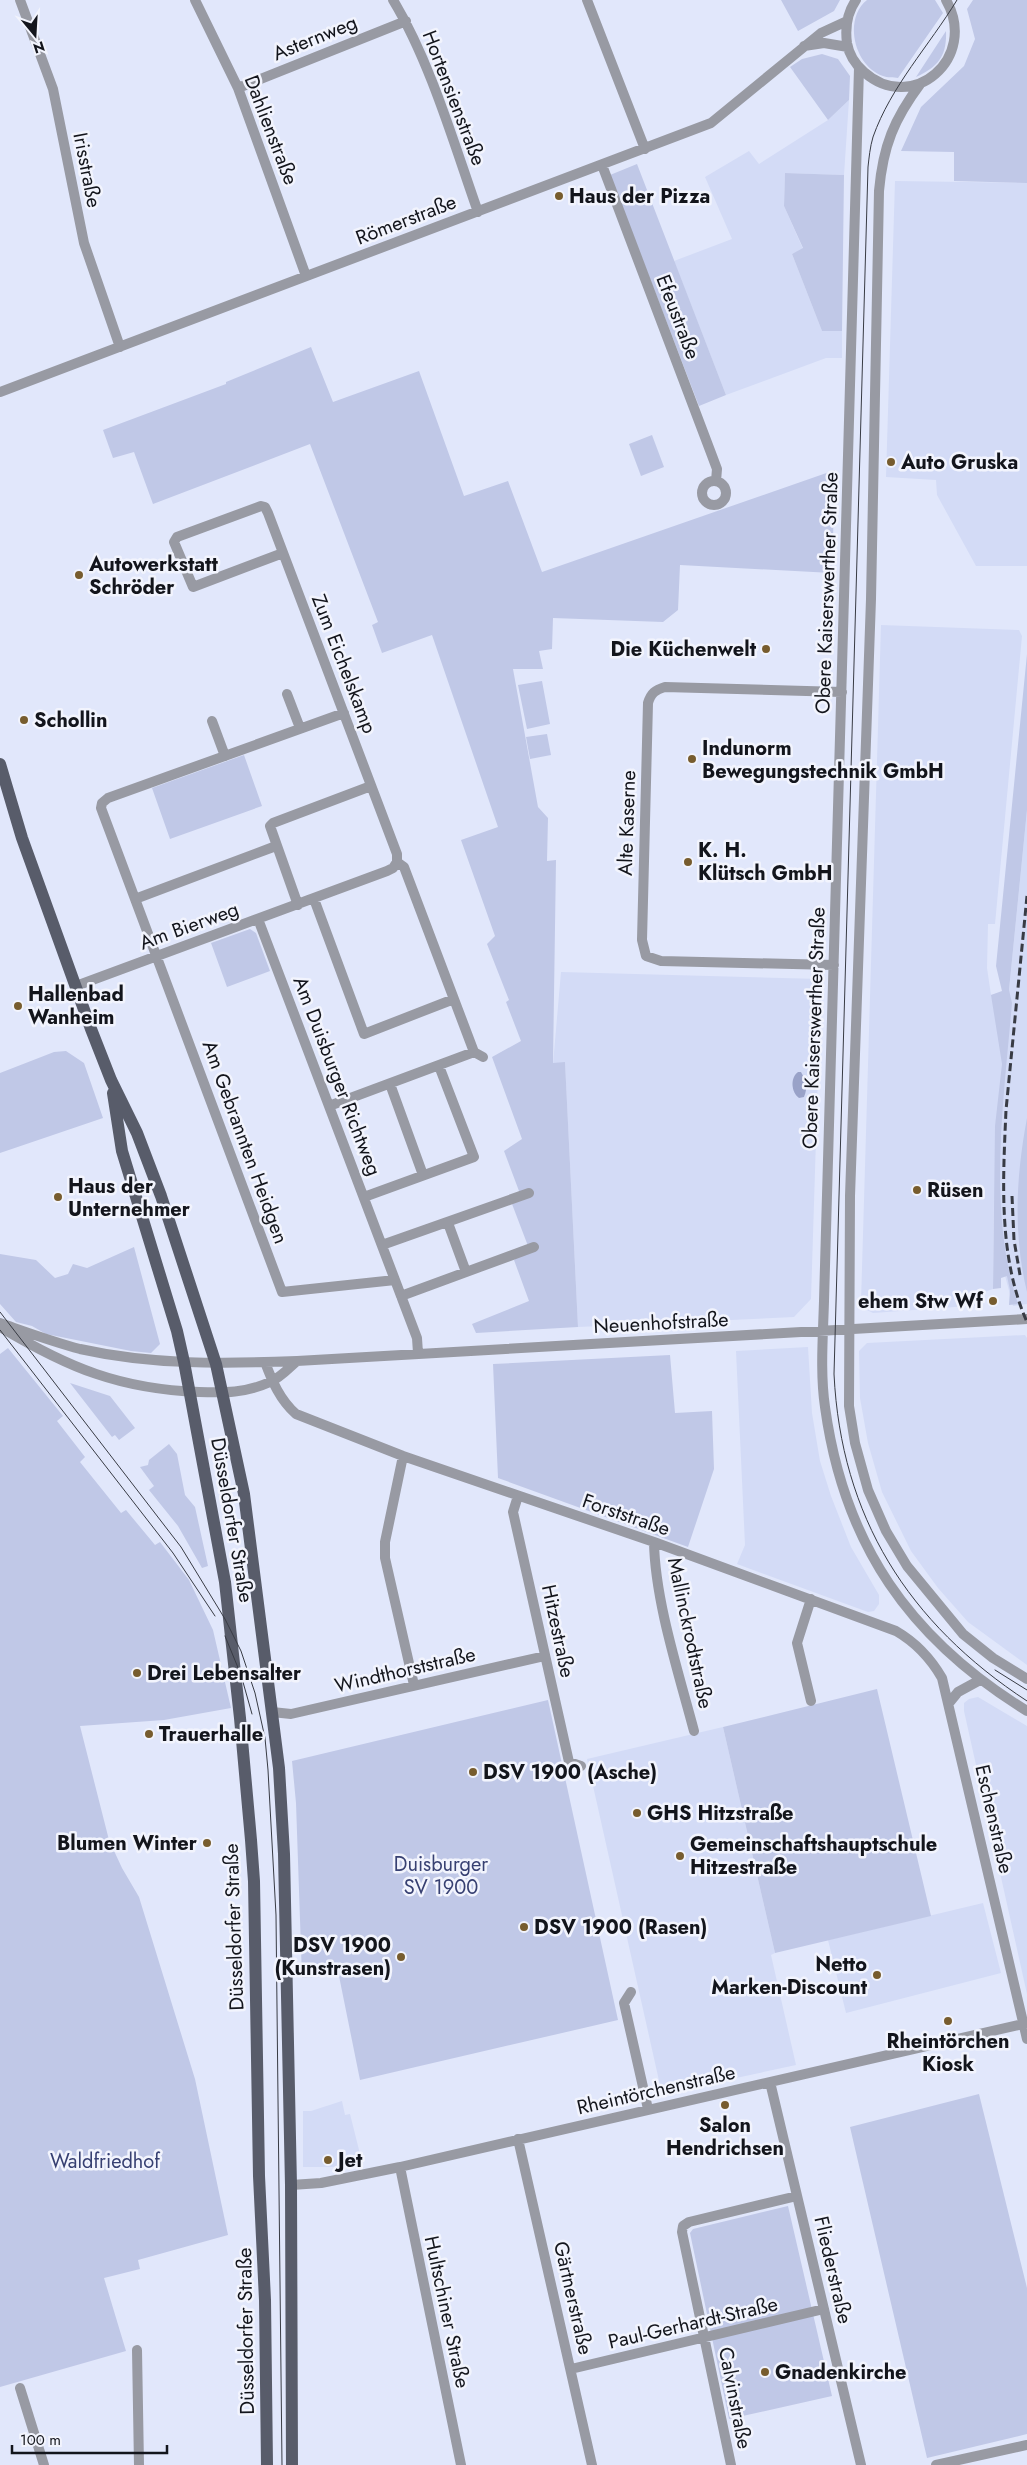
<svg xmlns="http://www.w3.org/2000/svg" width="1027" height="2465" viewBox="0 0 1027 2465" font-family="Jost,sans-serif">
  <style>
    .built { fill: #d3dbf6 }
    .green { fill: #c0c8e7 }
    .water { fill: #99a2c8 }
    .lines { fill: none; stroke-linecap: round; stroke-linejoin: round }
    .minor { stroke: #989aa3; stroke-width: 10 }
    .major { stroke: #585c6a; stroke-width: 12 }
    .tram { stroke: #383b44; stroke-width: 1 }
    .rail { stroke: #383b44; stroke-width: 3; stroke-dasharray: 8 4; stroke-linecap: butt }
    .poi-dot { fill: #775c2e; stroke: #f2f4fd; stroke-width: 2 }
    .labels { text-anchor: middle; dominant-baseline: central; stroke-width: 5; stroke-linejoin: round; paint-order: stroke }
    .street-label { font-size: 20px; fill: #13151c; stroke: #f2f4fd }
    .poi-label { font-size: 20px; font-weight: bold; fill: #13151c; stroke: #f2f4fd; text-anchor: start }
    .park-label { font-size: 20px; fill: #374072; stroke: #f2f4fd }
  </style>
  <rect width="100%" height="100%" fill="#e1e7fb"/>
  <!-- built -->
  <path class="built" d="M849,100L844,175L785,173L784,206L803,249L792,254L822,331H842V358H826L726,395L674,261L732,239L705,177L749,151L759,164L828,120Z
    M895,181L1027,183V566H976L937,495L936,480L886,477Z
    M881,625L1019,630L1022,636L995,924H988L987,968L991,995L1009,990L1027,810V1304L1013,1306L1002,1264L994,1198L993,1289L982,1293V1305L873,1313L867,1310L861,1302Z
    M561,972L821,979L811,1299L794,1317L578,1327L565,1063L553,1064Z
    M1025,1335L1027,1338V1665L968,1622L938,1588L911,1551L882,1492L868,1443L860,1398L859,1351L867,1343Z
    M808,1347L812,1413L820,1461L831,1496L851,1547L879,1595V1604L874,1611L868,1612L737,1564L745,1545L736,1351Z
    M978,1697L1027,1726V1994L964,1711V1703L969,1699Z
    M723,1727L775,1953L771,1955L796,2065L662,2094L587,1759Z
    M983,1903L1001,1973L846,2013L828,1940Z
    M342,2101L345,2115L350,2114L362,2162L338,2167H303V2111H311Z"/>
  <!-- green -->
  <path class="green" d="M781,0H840L834,11L798,31Z
    M867,0H935L943,13L898,78C894,77 887,78 883,76C854,66 843,19 867,0Z
    M973,0H1027V183L954,181V152L901,151L921,107L964,66L975,39L967,9Z
    M946,31C947,55 939,67 916,77Z
    M822,54L838,59L850,76L849,100L828,120L790,67L802,59Z
    M637,164L726,395L699,406L610,175Z
    M785,173L844,175L842,331H822L792,254L803,248L784,206Z
    M311,347L333,402L419,371L464,496L508,481L542,572L835,470L832,573L680,565L678,610L663,622L553,618L552,649L539,651L543,669H513L538,807L548,818L547,861L556,860L553,1063L565,1062L578,1327L476,1333L472,1324L529,1301L514,1260L528,1246L512,1204L519,1191L504,1151L522,1139L492,1057L521,1041L506,1002L509,1000L487,944L495,936L461,840L498,827L432,635L382,653L372,625L378,622L310,444L153,504L134,452L113,458L103,430L226,384V382Z
    M652,435L664,467L641,476L629,444Z
    M1027,654V810L1009,990L1012,1003C1004,1099 987,1210 1018,1304L1009,1305L1010,1290L1007,1276L1001,1278V1288L993,1289L995,1126L1002,1064L991,995L1002,991L996,966Z
    M542,681L550,724L527,729L518,685Z
    M547,734L551,755L530,759L526,737Z
    M244,755L262,806L170,839L152,788Z
    M250,929L256,933L270,971L227,987L211,943Z
    M66,1051L84,1063L103,1118L0,1153V1073L54,1052Z
    M1027,1118V1292C1013,1235 1016,1176 1027,1118Z
    M134,1247L160,1344L151,1353L131,1351L46,1334L32,1326L16,1322L0,1304V1254L36,1260L55,1278L68,1274L73,1264L87,1268Z
    M8,1348L63,1416L57,1421L85,1457L80,1462L121,1513L126,1510L155,1545L160,1542L189,1580L213,1630L231,1708L164,1720L80,1726L109,1840L122,1868L139,1897L195,2079L228,2235L138,2260L140,2269L104,2278L126,2351L0,2387V1354Z
    M670,1355L675,1413L712,1411L714,1469L688,1547L498,1478L493,1364Z
    M70,1383L110,1396L135,1428L119,1440L115,1435L112,1437Z
    M169,1444L177,1454L185,1495L195,1507L208,1566L202,1568L178,1526L149,1490L154,1486L140,1467L148,1465L149,1460Z
    M877,1689L931,1916L775,1953L723,1727Z
    M548,1700L618,2020L360,2080L339,1976L302,1978L296,1803L292,1761Z
    M979,2094L1027,2288V2434L927,2458L850,2127Z
    M788,2206L832,2396L729,2419L690,2233L693,2229Z"/>
  <!-- water -->
  <path class="water" d="M798,1072H801C806,1081 808,1087 804,1097L799,1098C791,1092 790,1078 798,1072Z"/>
  <g class="lines">
    <!-- minor -->
    <path class="minor" d="M20,0L53,89L84,243L120,347
      M195,0L238,88L306,276
      M393,0C430,61 454,144 478,212
      M587,0L645,149
      M856,0C847,13 845,28 847,43C849,55 856,65 864,72C912,115 979,58 946,0
      M804,46L824,43L848,47
      M859,68L824,1301C823,1336 820,1373 825,1407C844,1545 910,1639 1027,1711
      M921,83C894,119 883,146 879,191L871,599L850,1196L849,1406L855,1443L868,1490L886,1531L907,1566L963,1634L993,1658L1027,1679
      M238,88L406,21
      M602,165L711,453L717,469L716,481
      M0,392L711,123L821,33L847,21
      M702 493a12 12 0 1 1 24 0a12 12 0 1 1-24 0Z
      M283,553L193,587L174,542L177,537L261,506L265,507L268,513C311,626 354,740 397,854V862
      M287,694L300,728
      M344,713L108,798L102,803L101,808L282,1292L395,1280
      M212,721L225,756
      M397,862L404,867L474,1052L483,1057
      M135,899L276,846
      M314,899L364,1034L454,999
      M298,905L270,826L273,823L371,786
      M258,919L417,1338L418,1353
      M834,965L661,961L646,956L642,940L648,703C651,693 655,690 665,687L842,692
      M76,986L387,871L393,868L397,862
      M390,1084L423,1175
      M329,1106L474,1052
      M364,1197L474,1157L439,1066
      M448,1223L466,1272
      M382,1245L529,1193
      M401,1296L534,1247
      M0,1323C26,1332 53,1342 80,1349C152,1365 224,1364 297,1361L1027,1319
      M2,1328C69,1368 120,1389 199,1392C224,1393 246,1393 270,1382C280,1378 289,1368 297,1361
      M265,1362C272,1381 280,1400 296,1414L403,1456L654,1542L896,1631C915,1642 931,1659 942,1678L1027,2039
      M403,1456L385,1542V1558L414,1685
      M518,1496L513,1512L569,1762L581,1766
      M654,1542C655,1601 679,1674 694,1731
      M811,1599L797,1643L811,1701
      M949,1703L958,1692L980,1680
      M272,1712L291,1714L545,1656
      M631,1992L624,2003L648,2109
      M770,2082L861,2465
      M518,2139L592,2465
      M400,2167L461,2465
      M291,2185L321,2183L400,2167L1027,2023
      M137,2350L139,2465
      M571,2369L824,2309
      M20,2388L44,2465
      M731,2465L682,2232L683,2226L689,2222L797,2196
      M936,2465L1027,2445"/>
    <!-- major -->
    <path class="major" d="M0,764L22,838L91,1029L111,1080L137,1133L161,1196L216,1364L244,1494L279,1768L284,1854L291,2185L292,2465
      M113,1093L122,1151L177,1331L184,1362L225,1582L240,1718L251,1840L254,1881L259,2176L265,2300L267,2465"/>
    <!-- tram -->
    <path class="tram" d="M957,0C929,46 891,86 873,137C870,147 869,158 868,167L834,1374C841,1517 908,1623 1027,1701
      M0,1312L181,1547L225,1619L241,1651L255,1693L265,1738L268,1770L276,1915L282,2465
      M0,1330L173,1553L215,1616
      M225,1636L241,1675L252,1714
      M995,1670L1027,1690"/>
    <!-- rail -->
    <path class="rail" d="M1027,896L1006,1110C1003,1180 998,1257 1027,1322
      M1012,1196L1014,1240L1020,1275"/>
  </g>
  <!-- markers -->
  <g class="poi-dot">
    <circle cx="559" cy="196" r="5"/>
    <circle cx="891" cy="462" r="5"/>
    <circle cx="79" cy="575" r="5"/>
    <circle cx="766" cy="649" r="5"/>
    <circle cx="24" cy="720" r="5"/>
    <circle cx="692" cy="759" r="5"/>
    <circle cx="688" cy="862" r="5"/>
    <circle cx="18" cy="1006" r="5"/>
    <circle cx="917" cy="1190" r="5"/>
    <circle cx="58" cy="1197" r="5"/>
    <circle cx="993" cy="1301" r="5"/>
    <circle cx="137" cy="1673" r="5"/>
    <circle cx="149" cy="1734" r="5"/>
    <circle cx="473" cy="1772" r="5"/>
    <circle cx="637" cy="1813" r="5"/>
    <circle cx="207" cy="1843" r="5"/>
    <circle cx="680" cy="1856" r="5"/>
    <circle cx="524" cy="1927" r="5"/>
    <circle cx="401" cy="1957" r="5"/>
    <circle cx="877" cy="1975" r="5"/>
    <circle cx="948" cy="2021" r="5"/>
    <circle cx="725" cy="2105" r="5"/>
    <circle cx="328" cy="2160" r="5"/>
    <circle cx="765" cy="2372" r="5"/>
  </g>
  <g class="labels">
    <!-- street labels -->
    <g class="street-label">
      <text transform="translate(315 38) rotate(-22)">Asternweg</text>
      <text transform="translate(454 98) rotate(69)">Hortensienstraße</text>
      <text transform="translate(271 130) rotate(69)">Dahlienstraße</text>
      <text transform="translate(87 170) rotate(79)">Irisstraße</text>
      <text transform="translate(406 220) rotate(-21)">Römerstraße</text>
      <text transform="translate(678 317) rotate(69)">Efeustraße</text>
      <text transform="translate(827 593) rotate(-88)">Obere Kaiserswerther Straße</text>
      <text transform="translate(344 664) rotate(69)">Zum Eichelskamp</text>
      <text transform="translate(627 823) rotate(-88)">Alte Kaserne</text>
      <text transform="translate(189 926) rotate(-20)">Am Bierweg</text>
      <text transform="translate(814 1028) rotate(-88)">Obere Kaiserswerther Straße</text>
      <text transform="translate(337 1076) rotate(69)">Am Duisburger Richtweg</text>
      <text transform="translate(245 1142) rotate(70)">Am Gebrannten Heidgen</text>
      <text transform="translate(661 1323) rotate(-3)">Neuenhofstraße</text>
      <text transform="translate(626 1515) rotate(19)">Forststraße</text>
      <text transform="translate(232 1520) rotate(80)">Düsseldorfer Straße</text>
      <text transform="translate(558 1631) rotate(78)">Hitzestraße</text>
      <text transform="translate(690 1633) rotate(78)">Mallinckrodtstraße</text>
      <text transform="translate(405 1670) rotate(-13)">Windthorststraße</text>
      <text transform="translate(994 1819) rotate(77)">Eschenstraße</text>
      <text transform="translate(234 1927) rotate(-92)">Düsseldorfer Straße</text>
      <text transform="translate(656 2090) rotate(-13)">Rheintörchenstraße</text>
      <text transform="translate(833 2270) rotate(77)">Fliederstraße</text>
      <text transform="translate(573 2298) rotate(77)">Gärtnerstraße</text>
      <text transform="translate(447 2312) rotate(78)">Hultschiner Straße</text>
      <text transform="translate(693 2323) rotate(-13)">Paul-Gerhardt-Straße</text>
      <text transform="translate(246 2331) rotate(-91)">Düsseldorfer Straße</text>
      <text transform="translate(735 2398) rotate(79)">Calvinstraße</text>
    </g>
    <!-- poi labels -->
    <g class="poi-label">
      <text x="569" y="196">Haus der Pizza</text>
      <text x="901" y="462">Auto Gruska</text>
      <text x="89" y="564">Autowerkstatt<tspan x="89" dy="23">Schröder</tspan></text>
      <text x="756" y="649" text-anchor="end">Die Küchenwelt</text>
      <text x="34" y="720">Schollin</text>
      <text x="702" y="748">Indunorm<tspan x="702" dy="23">Bewegungstechnik GmbH</tspan></text>
      <text x="698" y="850">K. H.<tspan x="698" dy="23">Klütsch GmbH</tspan></text>
      <text x="28" y="994">Hallenbad<tspan x="28" dy="23">Wanheim</tspan></text>
      <text x="68" y="1186">Haus der<tspan x="68" dy="23">Unternehmer</tspan></text>
      <text x="927" y="1190">Rüsen</text>
      <text x="983" y="1301" text-anchor="end">ehem Stw Wf</text>
      <text x="147" y="1673">Drei Lebensalter</text>
      <text x="159" y="1734">Trauerhalle</text>
      <text x="483" y="1772">DSV 1900 (Asche)</text>
      <text x="647" y="1813">GHS Hitzstraße</text>
      <text x="197" y="1843" text-anchor="end">Blumen Winter</text>
      <text x="690" y="1844">Gemeinschaftshauptschule<tspan x="690" dy="23">Hitzestraße</tspan></text>
      <text x="534" y="1927">DSV 1900 (Rasen)</text>
      <text x="391" y="1945" text-anchor="end">DSV 1900<tspan x="391" dy="23">(Kunstrasen)</tspan></text>
      <text x="867" y="1964" text-anchor="end">Netto<tspan x="867" dy="23">Marken-Discount</tspan></text>
      <text x="948" y="2041" text-anchor="middle">Rheintörchen<tspan x="948" dy="23">Kiosk</tspan></text>
      <text x="725" y="2125" text-anchor="middle">Salon<tspan x="725" dy="23">Hendrichsen</tspan></text>
      <text x="338" y="2160">Jet</text>
      <text x="775" y="2372">Gnadenkirche</text>
    </g>
    <!-- park labels -->
    <g class="park-label">
      <text x="441" y="1864">Duisburger<tspan x="441" dy="23">SV 1900</tspan></text>
      <text x="105" y="2161">Waldfriedhof</text>
    </g>
  </g>
  <!-- north arrow -->
  <g transform="translate(35 35) rotate(162)" stroke="#f2f4fd" stroke-width="4" paint-order="stroke">
  <path d="M0-4L9 19L0 12L-9 19Z" fill="#13151c"/>
  <text y="-8" font-size="14" font-weight="bold" text-anchor="middle" fill="#13151c">N</text>
  </g>
  <!-- scale -->
  <path d="M12 2445v8h155v-8" fill="none" stroke="#13151c" stroke-width="2.5"/>
  <text x="20" y="2445" font-size="15" fill="#13151c" stroke="#f2f4fd" stroke-width="4" paint-order="stroke">100 m</text>
</svg>
